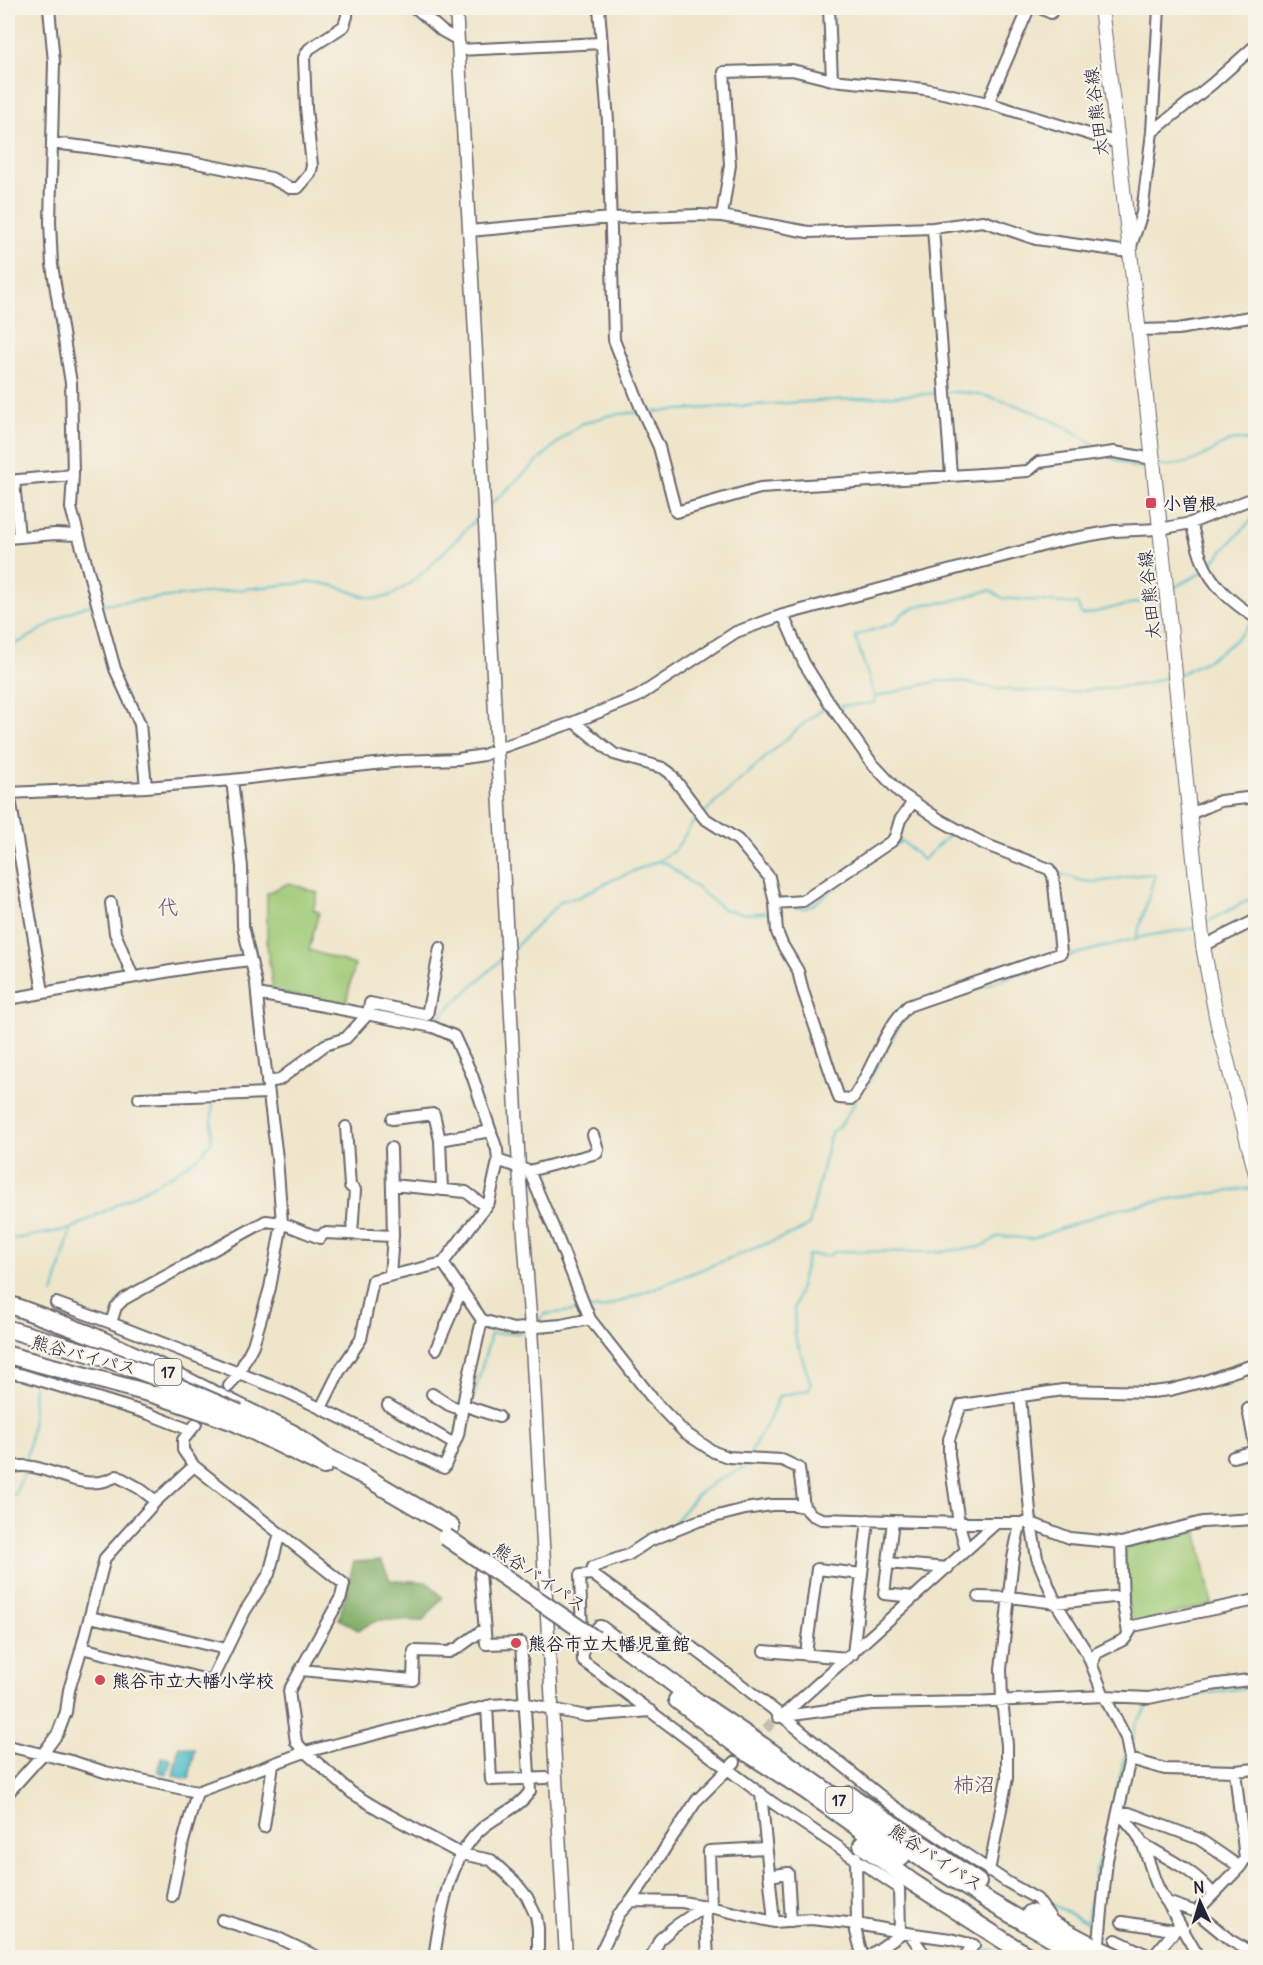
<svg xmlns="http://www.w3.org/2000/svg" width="1263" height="1965" viewBox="0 0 1263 1965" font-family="Delius,'Klee One',sans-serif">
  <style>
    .green { fill: #a0cb78; stroke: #61765a; stroke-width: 1.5 }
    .forest { fill: #80af68; stroke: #516852; stroke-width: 1.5 }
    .water { fill: #51bec9; stroke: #3a7082; stroke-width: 1.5 }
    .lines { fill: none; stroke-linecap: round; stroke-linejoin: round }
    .stream { stroke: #51bec9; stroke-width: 2 }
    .minor-tunnel { stroke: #c6bead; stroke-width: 10; stroke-dasharray: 10 5; stroke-linecap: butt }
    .minor-casing { stroke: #6a666d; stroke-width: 14 }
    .tertiary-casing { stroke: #6a666d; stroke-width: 15 }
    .secondary-casing { stroke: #6a666d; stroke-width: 16 }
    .trunk-casing { stroke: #6a666d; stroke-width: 20 }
    .minor { stroke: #fff; stroke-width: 10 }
    .tertiary { stroke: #fff; stroke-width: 12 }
    .secondary { stroke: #fff; stroke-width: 14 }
    .trunk { stroke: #fff; stroke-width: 16 }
    .trunk-bridge-casing { stroke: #6a666d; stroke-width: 20; stroke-linecap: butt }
    .trunk-bridge { stroke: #fff; stroke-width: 16 }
    .poi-dot { fill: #d1495b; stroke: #f7f3e8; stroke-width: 2 }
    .labels { text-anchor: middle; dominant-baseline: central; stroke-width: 4.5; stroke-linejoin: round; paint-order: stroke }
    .shield { fill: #f7f3e8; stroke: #62616f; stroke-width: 1.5 }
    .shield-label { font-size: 16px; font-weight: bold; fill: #22223b }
    .street-label { font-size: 18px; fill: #22223b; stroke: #f7f3e8 }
    .poi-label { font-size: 18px; font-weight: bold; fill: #22223b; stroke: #f7f3e8; text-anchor: start }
    .quarter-label { font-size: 21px; fill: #5e4c66; stroke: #f7f3e8 }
  </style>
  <rect width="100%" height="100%" fill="#f7f3e8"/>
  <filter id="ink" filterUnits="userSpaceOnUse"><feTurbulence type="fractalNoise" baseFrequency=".0167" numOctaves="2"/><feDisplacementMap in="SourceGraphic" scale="12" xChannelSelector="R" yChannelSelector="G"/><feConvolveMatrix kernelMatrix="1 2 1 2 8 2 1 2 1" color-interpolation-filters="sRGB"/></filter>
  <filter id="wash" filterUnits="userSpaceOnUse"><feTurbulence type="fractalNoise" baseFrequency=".008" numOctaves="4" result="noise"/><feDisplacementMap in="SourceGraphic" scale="24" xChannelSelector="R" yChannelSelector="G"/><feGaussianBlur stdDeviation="1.35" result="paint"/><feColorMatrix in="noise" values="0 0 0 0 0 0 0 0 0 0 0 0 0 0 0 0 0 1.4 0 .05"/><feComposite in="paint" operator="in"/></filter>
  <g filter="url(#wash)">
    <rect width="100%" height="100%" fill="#efe5ca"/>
    <!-- green -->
    <path class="green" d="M289,883L318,893L313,910L319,912L309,950L355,965L345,1006L273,991L267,945V893Z
      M1197,1529L1212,1605L1130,1624L1124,1549Z"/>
    <!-- forest -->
    <path class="forest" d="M381,1560L390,1580L428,1582L442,1598L423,1621L378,1620L358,1630L339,1619L354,1562Z"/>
    <!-- water -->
    <path class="water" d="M179,1746L195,1749L189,1779L173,1776Z
      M161,1757L171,1759L167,1774L158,1772Z"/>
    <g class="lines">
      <!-- stream -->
      <path class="stream" d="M462,9L467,11V8
        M947,392C993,390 1063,421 1099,449
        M648,412L941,393
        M1109,456L1133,467H1149
        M1157,466C1173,466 1189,464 1203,456C1225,444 1227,436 1256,442
        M489,506L566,435L581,424L611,415L639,412
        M1209,566L1256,515
        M1173,588L1203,572
        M102,604L312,582C320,583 328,584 335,586C350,590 365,600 381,598C408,596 459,535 480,515
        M8,647C37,638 62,609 93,605
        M1179,674C1206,663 1237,644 1253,620
        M875,697L938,681H956L998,689L1062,693L1147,684L1159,679L1169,678
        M840,706L874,703L875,697L855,636L894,623L903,613L924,604L948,602L990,590L1002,598L1077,604L1082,615L1143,601L1160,600
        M704,813L796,730L825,707
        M894,845L902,841L923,860L952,832
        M659,862L666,863L723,909L745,914L772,912
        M855,872L877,857
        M1058,873C1069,876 1083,883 1094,882C1115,881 1135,873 1155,874L1136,940
        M792,907L806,908L814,904L848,877
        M1205,923L1256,896
        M513,949L561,901L579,897L610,881L660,860L675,850L692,824L699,817
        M430,1021L440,1016L502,959
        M866,1086L902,1020L914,1011L1065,957L1146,936L1195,928
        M8,1240L71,1229L170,1176L201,1155L207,1146L211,1143L213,1097
        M53,1294L71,1229
        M589,1309L604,1308L801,1230L809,1225L831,1132L840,1126L856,1101
        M535,1322L545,1314L583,1310
        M472,1403L491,1334L521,1333
        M463,1435L470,1411
        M749,1455L769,1420L779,1396L808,1390L811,1384L795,1336L794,1310L808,1255L828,1256L836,1251L937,1252L981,1247L999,1236L1032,1239L1109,1211L1169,1199L1252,1188
        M26,1462L32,1426L34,1385
        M8,1502L15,1494L25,1471
        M670,1527L696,1496L714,1482L745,1467L746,1463
        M1133,1741L1135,1725L1149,1705L1171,1699L1256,1686
        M1043,1899L1087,1923L1096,1870L1107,1834L1125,1755
        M974,1951L991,1950L1005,1958"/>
    </g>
  </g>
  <g filter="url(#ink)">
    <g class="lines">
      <!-- minor-tunnel -->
      <path class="minor-tunnel" d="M735,1762L777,1717"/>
      <defs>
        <path id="minor" d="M49,8L54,62L50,222L52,265L71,383L73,475L71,508L115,669L140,724L146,787
          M413,8L417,9L442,31L458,40
          M599,8L608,121L614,340L640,406L659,447L676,512L760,488L1028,471L1039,462L1114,452L1153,459
          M829,8L832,80
          M1040,8L1051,13
          M459,50L601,43
          M988,103L1029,8
          M1152,132L1212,84L1256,45
          M52,143L87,147L192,162L271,178L290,188H298L310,174L312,166L306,108L304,58L309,49L344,26L347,16V8
          M722,216L730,165L724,72L792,70L832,80L925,89L988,103L1118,143
          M933,228L951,475
          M469,231L611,218L698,215L722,216L808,232L933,228L983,221L1036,239L1129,252L1142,213L1152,132L1159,8
          M1138,330L1178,329L1256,316
          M8,481L73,475
          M14,481L19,537
          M1191,523C1195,535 1197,548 1202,560C1212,586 1233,603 1256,618
          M8,538L55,534L78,535
          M574,722L614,754L663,768L670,773L704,818L738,840L769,877L775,903L777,932L782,944L798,971L803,991L839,1098L852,1099C873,1070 882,1031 908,1006L1061,953L1053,875L1049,869L984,844L940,820L899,792L871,762L828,701L804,663L783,615
          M8,793L146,787L232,780L402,761L458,759L484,755L497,749L574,722L637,697L736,632L783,615L1064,540L1114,531L1160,529L1191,523L1256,497
          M9,793L43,992
          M1190,814L1220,801L1256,797
          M111,903L115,933L133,977
          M775,903L803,901L892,841L895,837L900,820L913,802
          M1203,946L1256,920
          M257,994L335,1008L433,1027L454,1036L472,1075L497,1150L498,1161C510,1163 517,1168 529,1171L554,1229L590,1319L656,1403L684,1432L714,1452L728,1457L782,1460L799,1468L804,1507
          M8,999L194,967L250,960
          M267,1082L279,1080L325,1045L346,1038L368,1014L370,1003L427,1015L440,948
          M139,1098L268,1093
          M392,1119L434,1114L440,1140L442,1190
          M346,1127L350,1186L355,1190L352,1234
          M440,1140L491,1131
          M529,1171L597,1153L598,1149L593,1135
          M392,1185L466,1192L486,1207
          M443,1263L489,1202L498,1161
          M390,1275L393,1236L391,1148
          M56,1303L111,1323L287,1392L444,1468L458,1435L465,1394L482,1320
          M111,1323L116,1307L124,1299L266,1221L282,1223L320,1238L324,1233L393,1236
          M436,1349L461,1291
          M8,1372L23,1375L149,1414L190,1430
          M229,1386L238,1374L253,1345L270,1288L282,1223L277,1158L259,1016L256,983L243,926L242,867L232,780
          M432,1394L449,1405L462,1410
          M1020,1396L1031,1523L1037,1558L1056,1603L1087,1653L1104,1696L1126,1738L1130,1759L1107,1860L1098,1952
          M388,1405L454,1444
          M463,1405L499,1417
          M321,1408L339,1372L361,1339L373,1280L443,1263L482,1320L513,1329L561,1325L590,1319
          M1256,1408L1248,1409L1256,1451
          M196,1424L183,1440V1450L194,1466L344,1584L341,1597L289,1691L296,1742L305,1752L352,1793L380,1810L461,1854L491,1860L516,1883L527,1897L536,1916L538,1928V1958
          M1233,1457L1255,1451
          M8,1468C47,1457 78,1498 117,1476L139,1488L156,1501
          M893,1521L884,1594L914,1597
          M1121,1543L1123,1604L1128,1633
          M966,1550L959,1523L949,1455V1439L961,1405L1063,1390L1152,1392L1170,1390L1205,1381L1256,1364
          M887,1563L948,1568
          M592,1574L580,1575L583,1661L773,1803L899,1888L900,1932
          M979,1597L1018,1598L1056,1603L1123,1596
          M90,1617L226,1649
          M82,1648L211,1681L245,1611L269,1574L280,1533
          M764,1651L848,1658
          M806,1654L817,1569L862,1574
          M853,1654L868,1520
          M1092,1663L1097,1653L1125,1639L1133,1626L1256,1600
          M300,1670L413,1680L414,1651L449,1652L458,1648L484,1629
          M487,1706L491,1780L546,1778
          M782,1716L995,1524
          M778,1717L871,1704L972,1702L1104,1696L1149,1698L1211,1685L1256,1679
          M8,1746L71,1761L105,1772L197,1792L305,1752L492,1705L523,1703L586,1716L651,1711
          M1130,1759L1165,1769L1235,1771L1256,1769
          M8,1793L42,1755L58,1733L66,1712L69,1690L80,1654L105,1558L156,1501L194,1466
          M761,1793L774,1922
          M1118,1812C1127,1822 1138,1832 1143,1846C1151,1864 1154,1886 1167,1902L1199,1958
          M1118,1812L1129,1813L1199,1839L1240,1867
          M264,1827L273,1764
          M1142,1843C1170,1861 1192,1868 1213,1894
          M856,1857L857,1924
          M989,1871L1007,1778V1745L1002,1700L1001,1669L1013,1558L1020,1524
          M769,1876L788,1873L791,1921
          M172,1896L183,1842L197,1792
          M631,1901L682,1902L705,1906L774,1922L811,1919L857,1924L900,1932L950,1939L974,1945
          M1167,1902L1196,1912L1230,1940L1249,1951
          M705,1906L708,1958
          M711,1907L709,1851L766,1848
          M1196,1912L1240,1867L1245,1859L1235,1771
          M222,1920L276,1937L320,1958
          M1122,1922L1173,1930
          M1054,1923L1037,1899L1007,1882L888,1802L782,1716L701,1654L592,1574L593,1567L628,1555L649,1541L698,1521L745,1509L772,1505H795L804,1507L812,1515L822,1519L959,1523H1031L1070,1538L1121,1543L1202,1522L1256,1519
          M854,1924L863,1958
          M910,1934L927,1958
          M1116,1940L1154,1958
          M434,1958C440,1916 448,1861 479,1831C494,1816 519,1809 530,1791L521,1643L486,1644L480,1573
          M598,1958L619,1914L631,1901L650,1873L667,1845L697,1800L735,1762
          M651,1958L660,1939L674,1927L705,1906
          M866,1958L902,1933
          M963,1958L974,1945
          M1152,1958L1178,1927"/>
        <path id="tertiary" d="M456,8L473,296L519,1168L531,1328L566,1958"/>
        <path id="secondary" d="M1101,8L1118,143L1153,461L1203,946L1217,1021L1256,1174"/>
        <path id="trunk" d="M8,1304L89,1334L143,1359L292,1433L322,1454
          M8,1355L156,1395
          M234,1422L324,1466
          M313,1450L362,1475L451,1527
          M600,1629L698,1702L763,1746L928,1863L993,1904L1087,1958
          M677,1700L743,1750L805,1790L901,1858
          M850,1795L978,1882
          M862,1845L912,1882L1031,1958
          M1031,1913L1099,1949L1119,1958"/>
      </defs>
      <!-- minor casing -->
      <use href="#minor" class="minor-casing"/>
      <!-- tertiary casing -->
      <use href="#tertiary" class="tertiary-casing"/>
      <!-- secondary casing -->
      <use href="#secondary" class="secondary-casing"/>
      <!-- trunk casing -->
      <use href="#trunk" class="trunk-casing"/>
      <!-- minor -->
      <use href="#minor" class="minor"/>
      <!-- tertiary -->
      <use href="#tertiary" class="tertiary"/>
      <!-- secondary -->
      <use href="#secondary" class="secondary"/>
      <!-- trunk -->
      <use href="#trunk" class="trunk"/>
      <defs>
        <path id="trunk-bridge" d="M8,1329L102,1357L153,1376L239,1413
          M156,1395L234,1422
          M446,1537L595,1639"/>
      </defs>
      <!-- trunk-bridge casing -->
      <use href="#trunk-bridge" class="trunk-bridge-casing"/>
      <!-- trunk-bridge -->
      <use href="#trunk-bridge" class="trunk-bridge"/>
    </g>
  </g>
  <!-- markers -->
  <g class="poi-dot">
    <rect x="1145" y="497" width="12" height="12" rx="3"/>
    <circle cx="516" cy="1643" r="6"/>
    <circle cx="100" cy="1680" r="6"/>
  </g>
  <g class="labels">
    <!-- shield labels -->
    <g class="shield">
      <rect x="154.5" y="1359" width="27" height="26" rx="4.5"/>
      <rect x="825.5" y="1787" width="27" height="26" rx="4.5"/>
    </g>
    <g class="shield-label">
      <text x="168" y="1372">17</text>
      <text x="839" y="1800">17</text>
    </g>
    <!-- street labels -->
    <g class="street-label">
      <text transform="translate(1096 112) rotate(-97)">太田熊谷線</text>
      <text transform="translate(1149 595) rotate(-96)">太田熊谷線</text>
      <text transform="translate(84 1355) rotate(15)">熊谷バイパス</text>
      <text transform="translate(540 1577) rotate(34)">熊谷バイパス</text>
      <text transform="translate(936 1857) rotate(33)">熊谷バイパス</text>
    </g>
    <!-- poi labels -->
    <g class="poi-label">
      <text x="1163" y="503">小曽根</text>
      <text x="528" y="1643">熊谷市立大幡児童館</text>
      <text x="112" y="1680">熊谷市立大幡小学校</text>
    </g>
    <!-- quarter labels -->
    <g class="quarter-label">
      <text x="168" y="907">代</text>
      <text x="974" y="1784">柿沼</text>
    </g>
  </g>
  <!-- margin -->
  <rect width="1263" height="1965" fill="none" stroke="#f7f3e8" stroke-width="30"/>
  <!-- north arrow -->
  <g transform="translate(1200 1902) rotate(356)" stroke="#f7f3e8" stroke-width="4.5" paint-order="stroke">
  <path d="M0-4.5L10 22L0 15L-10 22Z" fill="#22223b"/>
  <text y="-9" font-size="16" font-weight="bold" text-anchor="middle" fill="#22223b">N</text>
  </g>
</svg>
